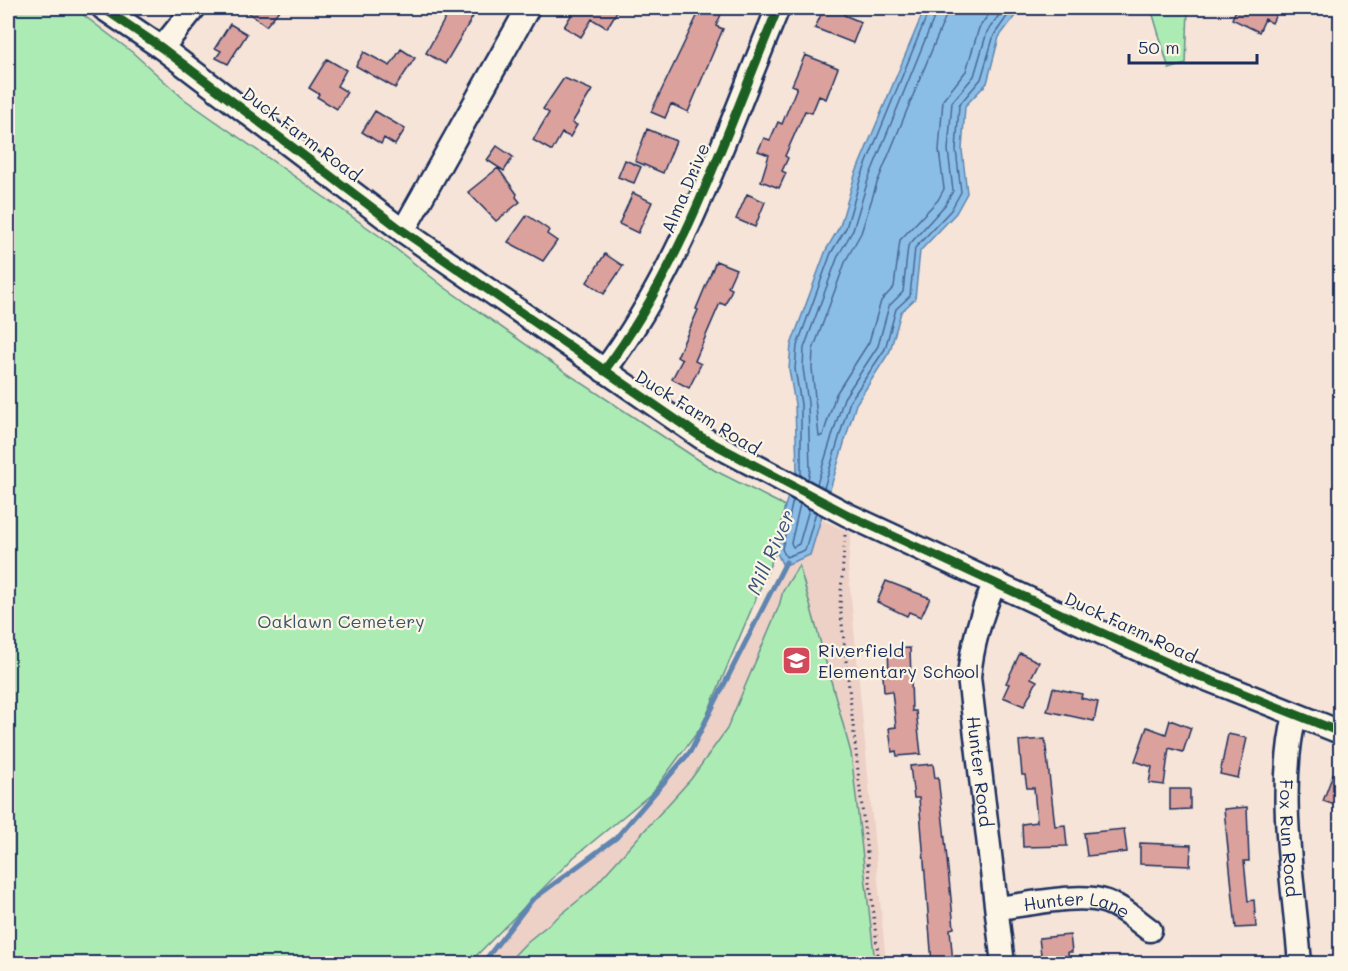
<svg xmlns="http://www.w3.org/2000/svg" width="1348" height="971" viewBox="0 0 1348 971" font-family="Mali,sans-serif">
  <style>
    .built { fill: #edd0c6 }
    .green { fill: #acecb4; stroke: #648e89; stroke-width: 1.5 }
    .water { fill: #8bbee7; stroke: #5e85b0; stroke-width: 1.5 }
    .lines { fill: none; stroke-linecap: round; stroke-linejoin: round }
    .shore { stroke: #486895; stroke-width: 1.5 }
    .stream { stroke: #5e85b0; stroke-width: 5 }
    .building { fill: #dba19d; stroke: #1b2f5e; stroke-width: 1.5 }
    .minor-casing { stroke: #1b2f5e; stroke-width: 27 }
    .path { stroke: #1b2f5e; stroke-width: 3; stroke-dasharray: 1.5 4.5; stroke-linecap: butt }
    .minor { stroke: #fcf5e5; stroke-width: 22 }
    .cycleway-casing { stroke: #fcf5e5; stroke-width: 13 }
    .cycleway { stroke: #1b5e20; stroke-width: 9 }
    .labels { text-anchor: middle; dominant-baseline: central; stroke-width: 4.5; stroke-linejoin: round; paint-order: stroke }
    .street-label { font-size: 18px; fill: #1b2f5e; stroke: #fcf5e5 }
    .park-label { font-size: 18px; fill: #38556f; stroke: #fcf5e5 }
    .poi-label { font-size: 18px; fill: #1b2f5e; stroke: #fcf5e5; text-anchor: start }
    .water-label { font-size: 20px; font-style: italic; fill: #375380; stroke: #fcf5e5 }
  </style>
  <rect width="100%" height="100%" fill="#f5e4d7"/>
  <filter id="ink" filterUnits="userSpaceOnUse"><feTurbulence type="fractalNoise" baseFrequency=".0167" numOctaves="2"/><feDisplacementMap in="SourceGraphic" scale="12" xChannelSelector="R" yChannelSelector="G"/><feConvolveMatrix kernelMatrix="1 2 1 2 8 2 1 2 1" color-interpolation-filters="sRGB"/></filter>
  <g filter="url(#ink)">
    <!-- built -->
    <path class="built" d="M807,513L851,533L848,567L886,963L484,964L533,901L618,839L692,754L803,528Z"/>
    <!-- green -->
    <path class="green" d="M8,8H74L132,52L184,99L381,237L444,287L565,372L714,470L785,506L776,551L702,726L652,793L574,857L469,963H8Z
      M1151,8H1188L1186,64L1169,69Z
      M799,565L851,753L875,963H507L527,942L590,891L691,779L727,729L779,606L783,591Z"/>
    <!-- water -->
    <path class="water" d="M925,8H1021L999,37L987,83L965,106L962,150L967,193L956,213L920,251L915,299L901,312L890,351L856,404L810,555L783,566L776,551L785,506L797,470L795,404L789,369L791,345L826,250L840,226L855,175Z"/>
    <g class="lines">
      <!-- shore -->
      <path class="shore" d="M947,8L945,18L877,183L861,233L846,260L813,350L812,368L819,437L823,435L836,394L869,342L881,301L894,287L900,240L938,200L944,189L939,150L943,100L966,71L979,28L993,8
        M801,476V404L795,369L797,346L831,253L846,228L861,177L930,8
        M808,479L810,470L808,403L803,368L804,348L838,256L853,230L868,180L938,8
        M817,484L844,398L878,346L889,306L903,292L908,246L945,205L953,191L948,150L952,102L974,76L987,32L1004,8
        M824,488L850,401L885,349L896,309L910,296L915,248L951,210L961,192L956,150L959,105L981,79L994,35L1013,8
        M793,500L782,549L786,557L805,550L816,512
        M800,504L791,543L793,547L799,544L809,509"/>
      <!-- stream -->
      <path class="stream" d="M482,964L532,900L616,838L690,752L786,562"/>
    </g>
    <!-- building -->
    <path class="building" d="M242,8H281L266,26Z
      M451,8H478L445,64L426,53Z
      M572,8H619L607,28L592,19L581,37L564,27L575,9Z
      M701,8L723,10L716,26L723,29L688,112L671,104L665,118L651,112Z
      M824,8H847L844,15L861,22L853,43L815,28Z
      M1237,8H1279L1272,23L1265,19L1259,32L1232,19Z
      M230,24L247,34L228,64L216,58L221,51L215,48Z
      M401,49L415,58L395,88L356,66L364,52L390,66Z
      M805,55L838,68L826,99L819,96L812,113L805,111L785,156L788,158L782,171L786,173L779,188L761,181L769,155L758,151L764,138L770,140L778,122L782,124L797,87L792,85Z
      M327,59L346,70L337,86L347,92L337,109L317,97L319,94L309,88Z
      M564,78L592,90L572,123L577,125L570,137L562,133L552,151L533,140L549,113L543,109Z
      M375,111L405,129L395,145L384,138L381,144L362,132Z
      M647,129L676,141L663,173L635,161Z
      M497,146L513,157L504,171L487,160Z
      M625,160L641,167L634,183L618,177Z
      M498,168L517,194L516,197L520,202L496,221L468,192Z
      M633,193L652,202L638,233L619,224Z
      M747,194L765,202L755,227L736,219Z
      M527,215L549,230L547,234L557,241L543,261L508,242Z
      M605,254L623,266L604,294L587,282Z
      M716,261L736,269L728,287L732,289L725,305L720,303L695,361L701,364L689,388L672,379L682,360L677,357L698,310L696,309Z
      M886,581L930,598L921,617L909,612L907,616L877,602Z
      M910,648L912,711H916L921,754L897,756L896,751L892,752L889,728L896,727L892,691L884,692L883,675L889,674L888,649Z
      M1020,653L1039,662L1031,678L1037,681L1024,706L1003,697L1009,684L1006,683Z
      M1053,688L1082,694L1081,698L1098,702L1094,721L1047,711Z
      M1170,720L1191,728L1183,752L1169,748L1164,785L1149,783L1152,767L1135,761L1147,727L1166,734Z
      M1228,734L1247,738L1238,778L1220,774Z
      M1045,739L1055,826L1065,825L1067,846L1023,847L1022,824L1037,822L1034,788H1027L1025,775H1022L1019,741Z
      M1339,758L1341,759V807L1323,801Z
      M933,764L935,778L938,777L944,830L954,928L950,929L953,963H932L919,798H914L910,766Z
      M1170,789H1190V809L1170,810Z
      M1247,807L1249,861H1244L1248,901L1254,900L1256,927L1236,928L1224,809Z
      M1124,829L1127,852L1087,856L1084,833Z
      M1140,843L1191,845L1190,866L1140,864Z
      M1070,935L1072,952H1068L1069,963H1042L1039,938Z"/>
    <g class="lines">
      <defs>
        <g id="minor">
          <path d="M103,8L162,48L403,231L701,437L848,515L1113,638L1184,670L1340,732"/>
          <path d="M162,48L194,8"/>
          <path d="M403,231L528,8"/>
          <path d="M604,371C684,265 727,130 778,8"/>
          <path id="s1" d="M995,582C981,614 972,643 969,677L1003,964"/>
          <path id="s2" d="M1295,715C1276,793 1294,884 1300,964"/>
          <path id="s3" d="M997,908C1027,905 1079,892 1107,902C1124,908 1136,920 1150,930"/>
        </g>
      </defs>
      <!-- minor casing -->
      <use href="#minor" class="minor-casing"/>
      <!-- path -->
      <path class="path" d="M845,535L840,605L879,964"/>
      <!-- minor -->
      <use href="#minor" class="minor"/>
      <defs>
        <path id="cycleway" d="M103,8L162,48L403,231L701,437L848,515L1113,638L1184,670L1340,732
          M604,371C684,265 727,130 778,8"/>
      </defs>
      <!-- cycleway casing -->
      <use href="#cycleway" class="cycleway-casing"/>
      <!-- cycleway -->
      <use href="#cycleway" class="cycleway"/>
    </g>
  </g>
  <!-- icons -->
  <defs>
    <symbol id="school-square" viewBox="-11 -11 22 22"><rect x="-9" y="-9" width="18" height="18" rx="4" fill="#d1495b" stroke="#fcf5e5"/><path d="M0-5L7-2L0 1L-7-2ZM-4 1L0 2.5L4 1V4Q0 6-4 4Z" fill="#fff"/></symbol>
  </defs>
  <g fill-rule="evenodd">
    <use href="#school-square" x="780" y="644" width="33" height="33"/>
  </g>
  <g class="labels">
    <!-- street labels -->
    <g class="street-label">
      <text transform="translate(302 134) rotate(37)">Duck Farm Road</text>
      <text transform="translate(685 188) rotate(-67)">Alma Drive</text>
      <text transform="translate(698 412) rotate(32)">Duck Farm Road</text>
      <text transform="translate(1131 627) rotate(25)">Duck Farm Road</text>
      <text stroke="none"><textPath href="#s1" startOffset="194">Hunter Road</textPath></text>
      <text stroke="none"><textPath href="#s2" startOffset="124">Fox Run Road</textPath></text>
      <text stroke="none"><textPath href="#s3" startOffset="81">Hunter Lane</textPath></text>
    </g>
    <!-- park labels -->
    <g class="park-label">
      <text x="341" y="621">Oaklawn Cemetery</text>
    </g>
    <!-- poi labels -->
    <g class="poi-label">
      <text x="818" y="650">Riverfield<tspan x="818" dy="21">Elementary School</tspan></text>
    </g>
    <!-- water labels -->
    <g class="water-label">
      <text transform="translate(770 552) rotate(-66)">Mill River</text>
    </g>
  </g>
  <!-- margin -->
  <rect width="1348" height="971" fill="none" stroke="#fcf5e5" stroke-width="30"/>
  <rect x="15" y="15" width="1318" height="941" fill="none" stroke="#1b2f5e" stroke-width="2" filter="url(#ink)"/>
  <!-- scale -->
  <path d="M1129 54v9h128v-9" fill="none" stroke="#1b2f5e" stroke-width="3"/>
  <text x="1138" y="54" font-size="18" fill="#1b2f5e" stroke="#fcf5e5" stroke-width="4.5" paint-order="stroke">50 m</text>
</svg>
